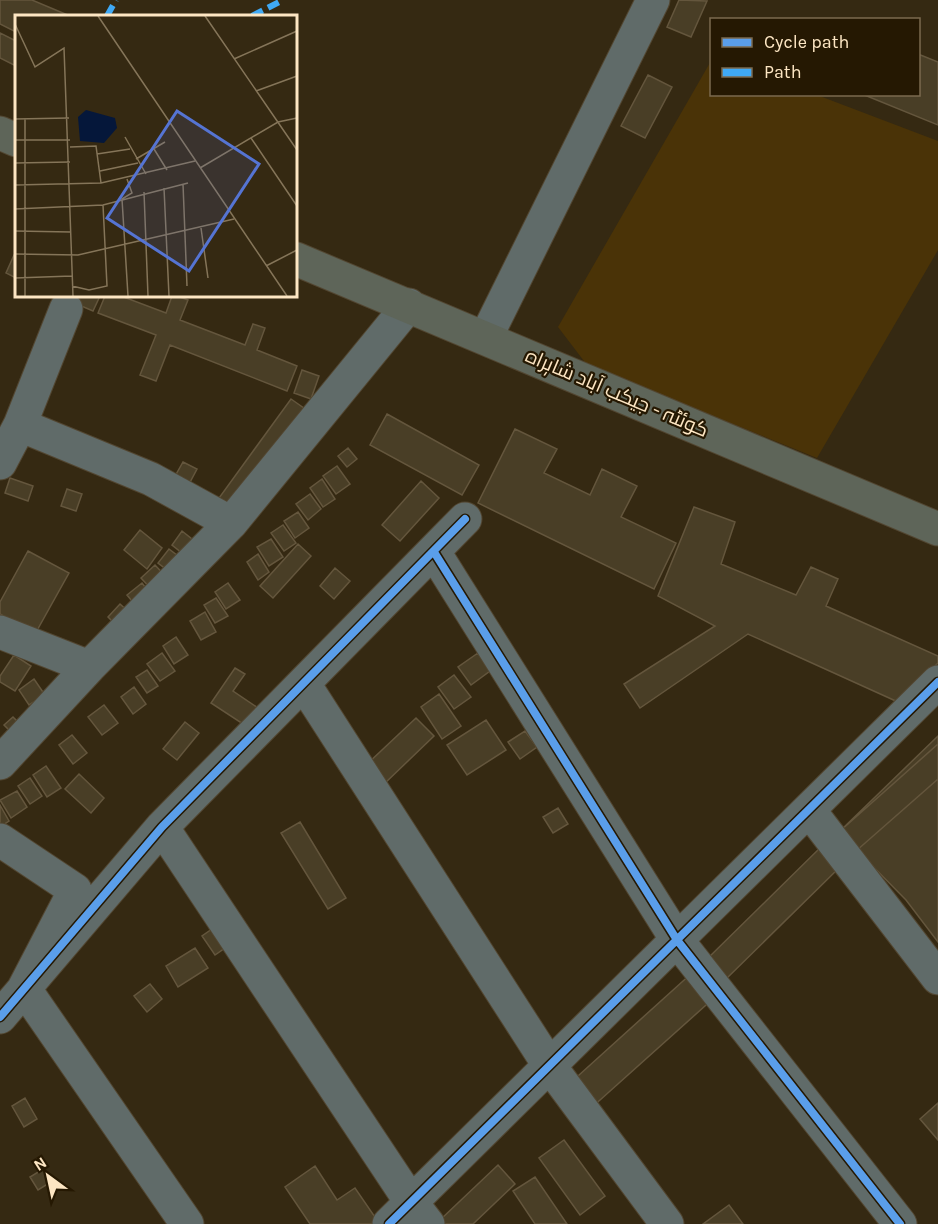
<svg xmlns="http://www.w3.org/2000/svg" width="938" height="1224" viewBox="0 0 938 1224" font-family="Karla,Cairo,sans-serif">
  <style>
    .built { fill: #4a3307 }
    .building { fill: #493e26; stroke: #64563d; stroke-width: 1.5 }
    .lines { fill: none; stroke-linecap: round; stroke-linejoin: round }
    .street-casing { stroke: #524631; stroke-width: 35 }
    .highway-casing { stroke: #524631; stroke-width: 35 }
    .street { stroke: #606b69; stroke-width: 33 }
    .highway { stroke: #5e6559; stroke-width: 33 }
    .quiet { stroke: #3fa9f5; stroke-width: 6; stroke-dasharray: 12 6; stroke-linecap: butt }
    .cycleway-casing { stroke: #251802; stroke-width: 11 }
    .cycleway { stroke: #5a9eea; stroke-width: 8 }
    .labels { text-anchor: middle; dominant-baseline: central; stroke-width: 4.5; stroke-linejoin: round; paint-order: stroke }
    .street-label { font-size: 20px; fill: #fde6c3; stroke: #251802 }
    .inset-road { fill: none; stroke: #857559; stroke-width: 1.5 }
    .view { fill: #5574d3; fill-opacity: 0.15; stroke: #5574d3; stroke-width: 3 }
    .inset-edge { fill: none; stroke: #fde6c3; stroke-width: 3 }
  </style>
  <rect width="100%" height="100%" fill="#352912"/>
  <!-- built -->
  <path class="built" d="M711,61L712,94L817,95L938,141V250L817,458L587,365L558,327Z"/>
  <!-- building -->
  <path class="building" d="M0,0H32L70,16H16V32L0,24Z
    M679,0L707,1L691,37L667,27Z
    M0,33L16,41V66L0,58Z
    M918,54L938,62V125L862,94H918Z
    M648,75L672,87L645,138L621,126Z
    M14,255L16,256V278L6,273Z
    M58,296H100L93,311Z
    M105,296H121L166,313L172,296H177L188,300L180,320L245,345L253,324L265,328L257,350L297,366L287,391L170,345L156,381L140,375L156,335L98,313Z
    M302,370L319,376L311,399L294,393Z
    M291,399L308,411L237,511L219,498Z
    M387,414L479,465L462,495L370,445Z
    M515,429L557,449L544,473L590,495L602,469L637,486L621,517L676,543L654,589L478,503Z
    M348,448L357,459L347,467L338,456Z
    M183,462L197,469L188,486L174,478Z
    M337,466L350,484L336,494L323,476Z
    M10,478L33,486L28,501L5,493Z
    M322,479L335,499L323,507L310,488Z
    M421,481L439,498L400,541L382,525Z
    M67,489L82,494L76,511L61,506Z
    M310,494L321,509L308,520L296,504Z
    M694,507L735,522L721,564L796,595L811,567L838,579L826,606L938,656V663L898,702L748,634L640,708L624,684L715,626L658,596Z
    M298,512L309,528L295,538L284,521Z
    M283,525L296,543L284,551L271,533Z
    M140,530L162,548L147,569L124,550Z
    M182,531L197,543L187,557L172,545Z
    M271,539L283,557L269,566L257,547Z
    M298,544L311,556L273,598L260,586Z
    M169,549L182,559L171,573L158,563Z
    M28,551L69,573L35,634L0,614V602Z
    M258,554L269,572L258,580L247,562Z
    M155,565L168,579L154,592L141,578Z
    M335,568L350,581L334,599L320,586Z
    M142,583L152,596L137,607L127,595Z
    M228,583L240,600L226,609L215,592Z
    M216,598L228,616L215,623L204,605Z
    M120,604L130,613L118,627L108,617Z
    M205,612L216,632L201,640L190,621Z
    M176,637L188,655L174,664L163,646Z
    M162,653L175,671L160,681L147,664Z
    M478,653L490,671L471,685L458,667Z
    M14,655L31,666L15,691L0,682V676Z
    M235,668L245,674L233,691L258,708L246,726L211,703Z
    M147,670L158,686L147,693L136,677Z
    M454,675L471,697L454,709L438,687Z
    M34,679L45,695L29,705L19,690Z
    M134,687L146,704L133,714L121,697Z
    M439,694L461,726L442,739L421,707Z
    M104,705L118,723L102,735L88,717Z
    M13,717L21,725L12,733L4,725Z
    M416,718L434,736L383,785L365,766Z
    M486,720L506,750L467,775L447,745Z
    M185,722L199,733L177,760L163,749Z
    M525,731L537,747L520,759L508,742Z
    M72,735L87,753L73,764L59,745Z
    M938,736V942L906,900L839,832Z
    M938,744V779L856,851L839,832Z
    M46,766L61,788L47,797L33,775Z
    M79,774L104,798L91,813L65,789Z
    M30,778L42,796L30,804L18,786Z
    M17,791L27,807L11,818L0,800Z
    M0,805L9,821L0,827Z
    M558,808L568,824L553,833L543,817Z
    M300,822L346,898L328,909L281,833Z
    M824,844L843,864L723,982L704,962Z
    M212,929L225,948L215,955L202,936Z
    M195,948L208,968L178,987L166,966Z
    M693,972L715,997L590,1109L568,1085Z
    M150,984L162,999L147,1012L134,996Z
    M25,1098L37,1119L24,1127L12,1106Z
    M938,1103V1140L920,1119Z
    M564,1140L605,1196L580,1215L539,1158Z
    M498,1165L515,1184L473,1224H444L440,1220Z
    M315,1166L337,1200L355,1188L377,1220L371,1224H310L285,1187Z
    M43,1169L51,1182L38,1190L30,1177Z
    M535,1177L567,1224H535L513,1191Z
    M729,1205L743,1224H703Z"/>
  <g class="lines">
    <defs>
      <path id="street" d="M486,337L653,0
        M20,425L151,479L231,523
        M0,463L20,425L66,309
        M434,552L677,940L900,1224
        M0,632L89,667
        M304,684L549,1065L667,1224
        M0,763L89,667L231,523L409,305
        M809,810L938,978
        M162,827L411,1202L428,1224
        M0,840L75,890L24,988L187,1224
        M0,1017L162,827L465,519
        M389,1224L938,682"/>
      <path id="highway" d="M0,133L16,140
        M296,259L938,529"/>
    </defs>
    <!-- street casing -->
    <use href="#street" class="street-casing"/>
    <!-- highway casing -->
    <use href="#highway" class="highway-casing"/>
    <!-- street -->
    <use href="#street" class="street"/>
    <!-- highway -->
    <use href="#highway" class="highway"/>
    <!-- quiet -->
    <path class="quiet" d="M107,16L116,0
      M252,16L283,0"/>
    <defs>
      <path id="cycleway" d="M434,552L677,940L900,1224
        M0,1017L162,827L465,519
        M389,1224L938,682"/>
    </defs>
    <!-- cycleway casing -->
    <use href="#cycleway" class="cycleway-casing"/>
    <!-- cycleway -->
    <use href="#cycleway" class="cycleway"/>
  </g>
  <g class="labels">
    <!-- street labels -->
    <g class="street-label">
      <text transform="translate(617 393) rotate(23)">کوئٹہ - جیکب آباد شاہراہ</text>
    </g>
  </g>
  <!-- overview -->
  <g transform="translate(15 15)">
    <rect width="282" height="282" fill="#352912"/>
    <path d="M71,95L100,103L102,113L89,128L65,126L63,102Z" fill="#05173a"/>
    <path class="inset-road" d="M83,1L272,281M190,1L282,135M0,9L20,52L49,33L58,281M219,44L282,16M241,76L282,61M0,104L54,103M10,104V281M110,122L131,159M236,123L282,191M0,125H55M55,132L81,131L86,168M139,134L152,155M82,139L115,134M121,144L150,127M0,148L55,147M185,153L263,107L282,103M85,156L123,148M112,164L117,178L107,184L113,281M168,169L172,271M0,170L86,168L180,146M149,173L154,281M129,177L133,281M0,194L88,190L173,168M186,213L193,263M0,216L56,217M0,239L63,240L219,204M251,251L282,235M0,263L57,261M57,271L74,275L92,271L88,190"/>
    <path class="view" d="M162,96L244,149L174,256L92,203Z"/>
    <rect width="282" height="282" class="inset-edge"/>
  </g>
  <!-- legend -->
  <rect x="710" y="18" width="210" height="78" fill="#251802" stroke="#7b6a4f" stroke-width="1.5"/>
  <rect x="722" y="38" width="30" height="9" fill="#5a9eea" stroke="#7b6a4f" stroke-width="1.5"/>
  <text x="764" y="48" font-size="18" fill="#fde6c3">Cycle path</text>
  <rect x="722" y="68" width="30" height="9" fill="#3fa9f5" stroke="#7b6a4f" stroke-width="1.5"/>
  <text x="764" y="78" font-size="18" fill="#fde6c3">Path</text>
  <!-- north arrow -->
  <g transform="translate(48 1176) rotate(327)" stroke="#251802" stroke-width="4.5" paint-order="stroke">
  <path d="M0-4.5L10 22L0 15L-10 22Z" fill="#fde6c3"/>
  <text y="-9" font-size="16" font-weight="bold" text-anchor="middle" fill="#fde6c3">N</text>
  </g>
</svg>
